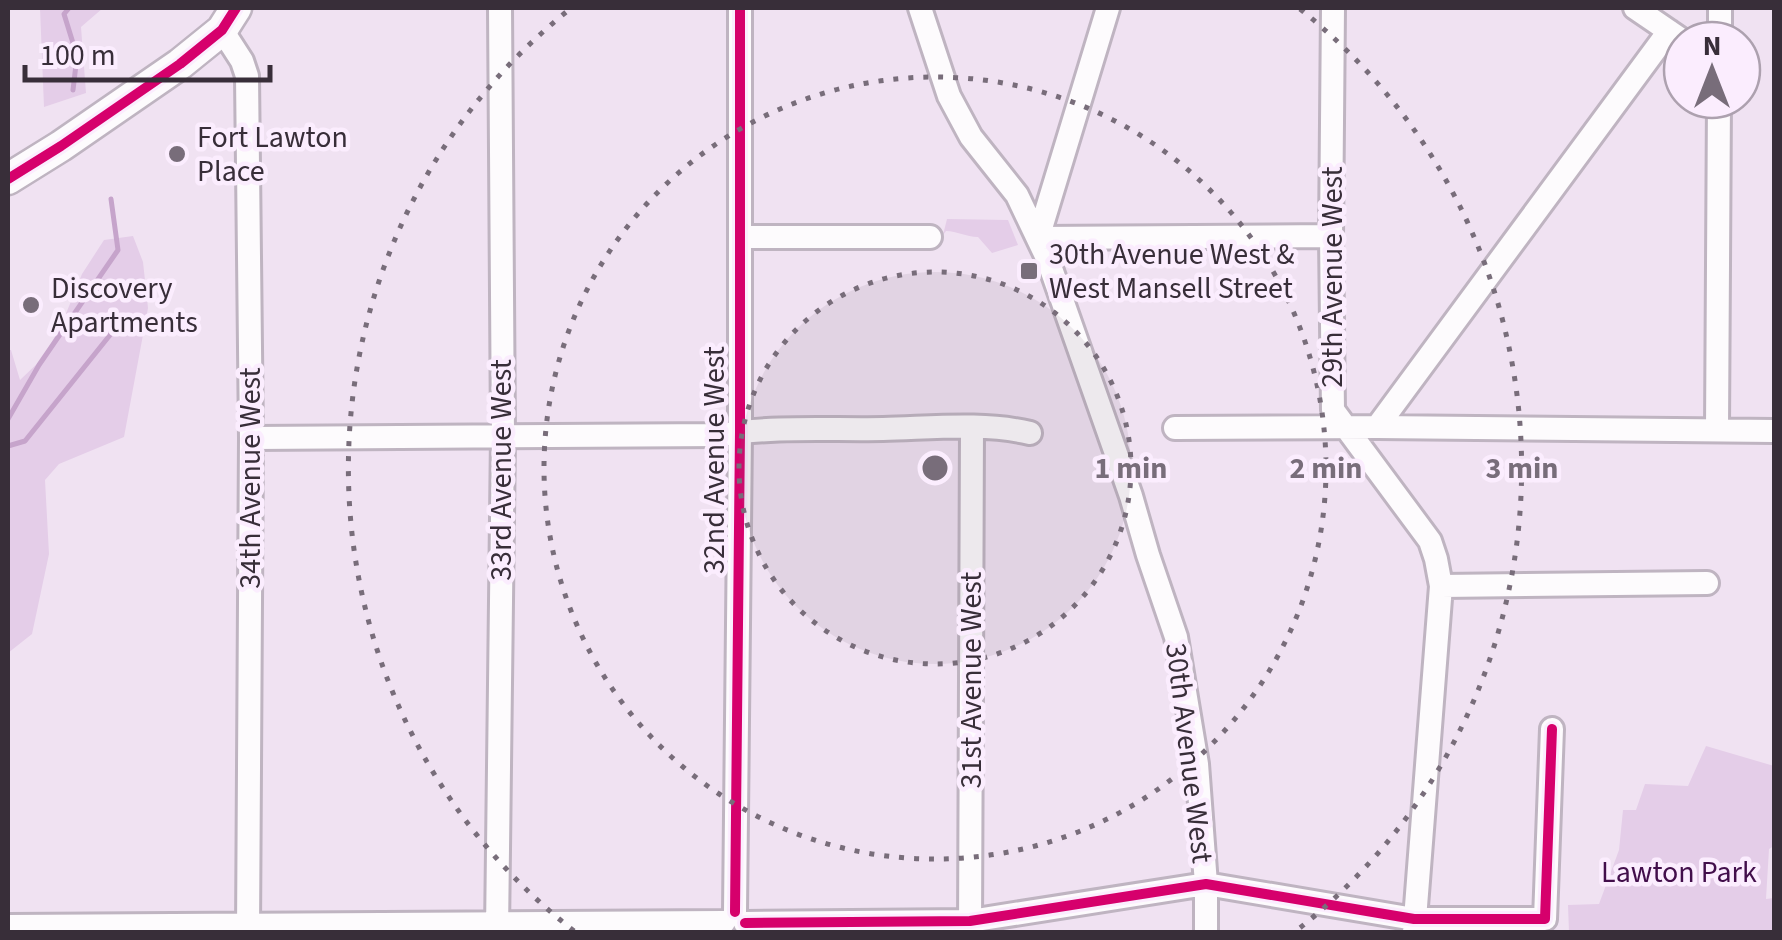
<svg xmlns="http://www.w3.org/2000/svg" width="1782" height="940" viewBox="0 0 1782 940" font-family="'Source Sans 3',sans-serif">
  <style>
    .green { fill: #e4cde8 }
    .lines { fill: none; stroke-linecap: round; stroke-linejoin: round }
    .stream { stroke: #c6a4cb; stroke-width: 5 }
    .minor-casing { stroke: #bfb4c1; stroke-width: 28 }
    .major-casing { stroke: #bfb4c1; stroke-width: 35 }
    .minor { stroke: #fdfbfd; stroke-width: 22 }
    .major { stroke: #fdfbfd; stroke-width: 30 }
    .cycleway-casing { stroke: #fbedfe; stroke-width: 16 }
    .cycleway { stroke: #d6006c; stroke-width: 10 }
    .ring { fill: none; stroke: #786d7a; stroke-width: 5; stroke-dasharray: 5 10 }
    .poi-dot { fill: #786d7a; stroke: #fbedfe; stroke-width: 4 }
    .labels { text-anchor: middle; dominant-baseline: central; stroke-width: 9; stroke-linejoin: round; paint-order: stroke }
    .poi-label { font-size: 30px; fill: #382e39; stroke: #fbedfe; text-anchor: start }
    .street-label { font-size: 30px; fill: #382e39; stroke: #fbedfe }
    .park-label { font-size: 30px; fill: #420e4b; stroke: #fbedfe }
    .centre { fill: #786d7a; stroke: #fbedfe; stroke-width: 5 }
    .ring-label { font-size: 30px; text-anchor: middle; font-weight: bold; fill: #786d7a; stroke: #fbedfe; stroke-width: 9; stroke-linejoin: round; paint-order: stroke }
  </style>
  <rect width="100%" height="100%" fill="#f0e2f2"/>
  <!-- green -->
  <path class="green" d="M40,8H103L81,27L86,93L44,107Z
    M947,219L1008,220L1018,245L992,253L978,237C966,237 957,231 946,231L943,235Z
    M133,236L143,262L148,308L124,437L59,464L45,480L49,554L32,634L8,653V350H11L20,380L42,359L61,326L82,274L104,240Z
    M1706,746L1774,766V846L1769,849L1766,899L1774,898V932H1569L1568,905L1599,904L1619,850L1623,810H1636L1645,784L1688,786Z"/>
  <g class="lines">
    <!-- stream -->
    <path class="stream" d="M69,8L64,14L77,56L73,90
      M8,419L39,365L118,250L111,199
      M8,446L25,441L114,330"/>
    <defs>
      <path id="minor" d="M920,8L949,96L971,137L1017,195L1048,260L1131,496L1148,555L1176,637L1197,764L1206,884V932
        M1333,8L1331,236L1333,410L1430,541L1436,559L1441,586L1414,932
        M1635,8L1682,40
        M222,30L242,61L247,76L251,438L248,932
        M1720,40V8
        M740,237H930
        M1038,238L1331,236
        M1038,238L1108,8
        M1377,427L1669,31
        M1175,428L1377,427L1774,431
        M1717,429L1719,100
        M251,438L721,435C774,426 829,430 883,429C931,428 983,422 1030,433
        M1441,586L1707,583
        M735,912L740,432V8
        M745,923L970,921L1206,884L1414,919H1545L1552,729
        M8,926L724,922
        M497,932L503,436L500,8
        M970,932L972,428"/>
      <path id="major" d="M8,179L61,146L180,64L222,30L236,8"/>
    </defs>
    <!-- minor casing -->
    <use href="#minor" class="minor-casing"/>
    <!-- major casing -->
    <use href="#major" class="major-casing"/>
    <!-- minor -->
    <use href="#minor" class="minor"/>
    <!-- major -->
    <use href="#major" class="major"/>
    <defs>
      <path id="cycleway" d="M8,179L61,146L180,64L222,30L236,8
        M735,912L740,432V8
        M745,923L970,921L1206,884L1414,919H1545L1552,729"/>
    </defs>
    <!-- cycleway casing -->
    <use href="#cycleway" class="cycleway-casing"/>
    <!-- cycleway -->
    <use href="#cycleway" class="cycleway"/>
  </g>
  <!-- distance rings -->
  <circle cx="935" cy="468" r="196" fill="#786d7a" fill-opacity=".12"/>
  <g class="ring">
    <circle cx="935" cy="468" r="196"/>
    <circle cx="935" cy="468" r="391"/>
    <path d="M574 931A587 587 0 0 1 570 9M1300 9A587 587 0 0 1 1296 931"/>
  </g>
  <!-- markers -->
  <g class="poi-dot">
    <circle cx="177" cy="154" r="10"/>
    <rect x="1019" y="261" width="20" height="20" rx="5"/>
    <circle cx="31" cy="305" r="10"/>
  </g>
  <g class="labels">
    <!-- poi labels -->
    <g class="poi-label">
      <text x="197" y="137">Fort Lawton<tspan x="197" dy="34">Place</tspan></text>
      <text x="1049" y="254">30th Avenue West &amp;<tspan x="1049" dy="34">West Mansell Street</tspan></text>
      <text x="51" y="288">Discovery<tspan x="51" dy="34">Apartments</tspan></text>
    </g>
    <!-- street labels -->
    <g class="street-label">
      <text transform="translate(1332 277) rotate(-90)">29th Avenue West</text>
      <text transform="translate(714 460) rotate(-90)">32nd Avenue West</text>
      <text transform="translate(501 470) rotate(-90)">33rd Avenue West</text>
      <text transform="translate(250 478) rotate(-90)">34th Avenue West</text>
      <text transform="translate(971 680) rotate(-90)">31st Avenue West</text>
      <text transform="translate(1189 753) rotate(83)">30th Avenue West</text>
    </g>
    <!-- park labels -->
    <g class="park-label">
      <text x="1679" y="872">Lawton Park</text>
    </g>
  </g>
  <circle cx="935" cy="468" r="15" class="centre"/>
  <g class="ring-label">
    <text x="1131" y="478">1 min</text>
    <text x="1326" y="478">2 min</text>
    <text x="1522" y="478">3 min</text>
  </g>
  <!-- border -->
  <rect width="1782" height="940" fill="none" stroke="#382e39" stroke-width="20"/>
  <!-- north arrow -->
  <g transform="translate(1712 70)"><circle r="48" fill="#fbedfe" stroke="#ada1af" stroke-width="2.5"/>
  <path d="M0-8L18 38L0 25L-18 38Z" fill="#786d7a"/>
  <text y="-15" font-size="28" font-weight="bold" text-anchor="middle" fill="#382e39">N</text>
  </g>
  <!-- scale -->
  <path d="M25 65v15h245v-15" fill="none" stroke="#382e39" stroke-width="5"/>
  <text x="40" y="65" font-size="30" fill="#382e39" stroke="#fbedfe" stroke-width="8" paint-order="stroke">100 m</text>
</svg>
